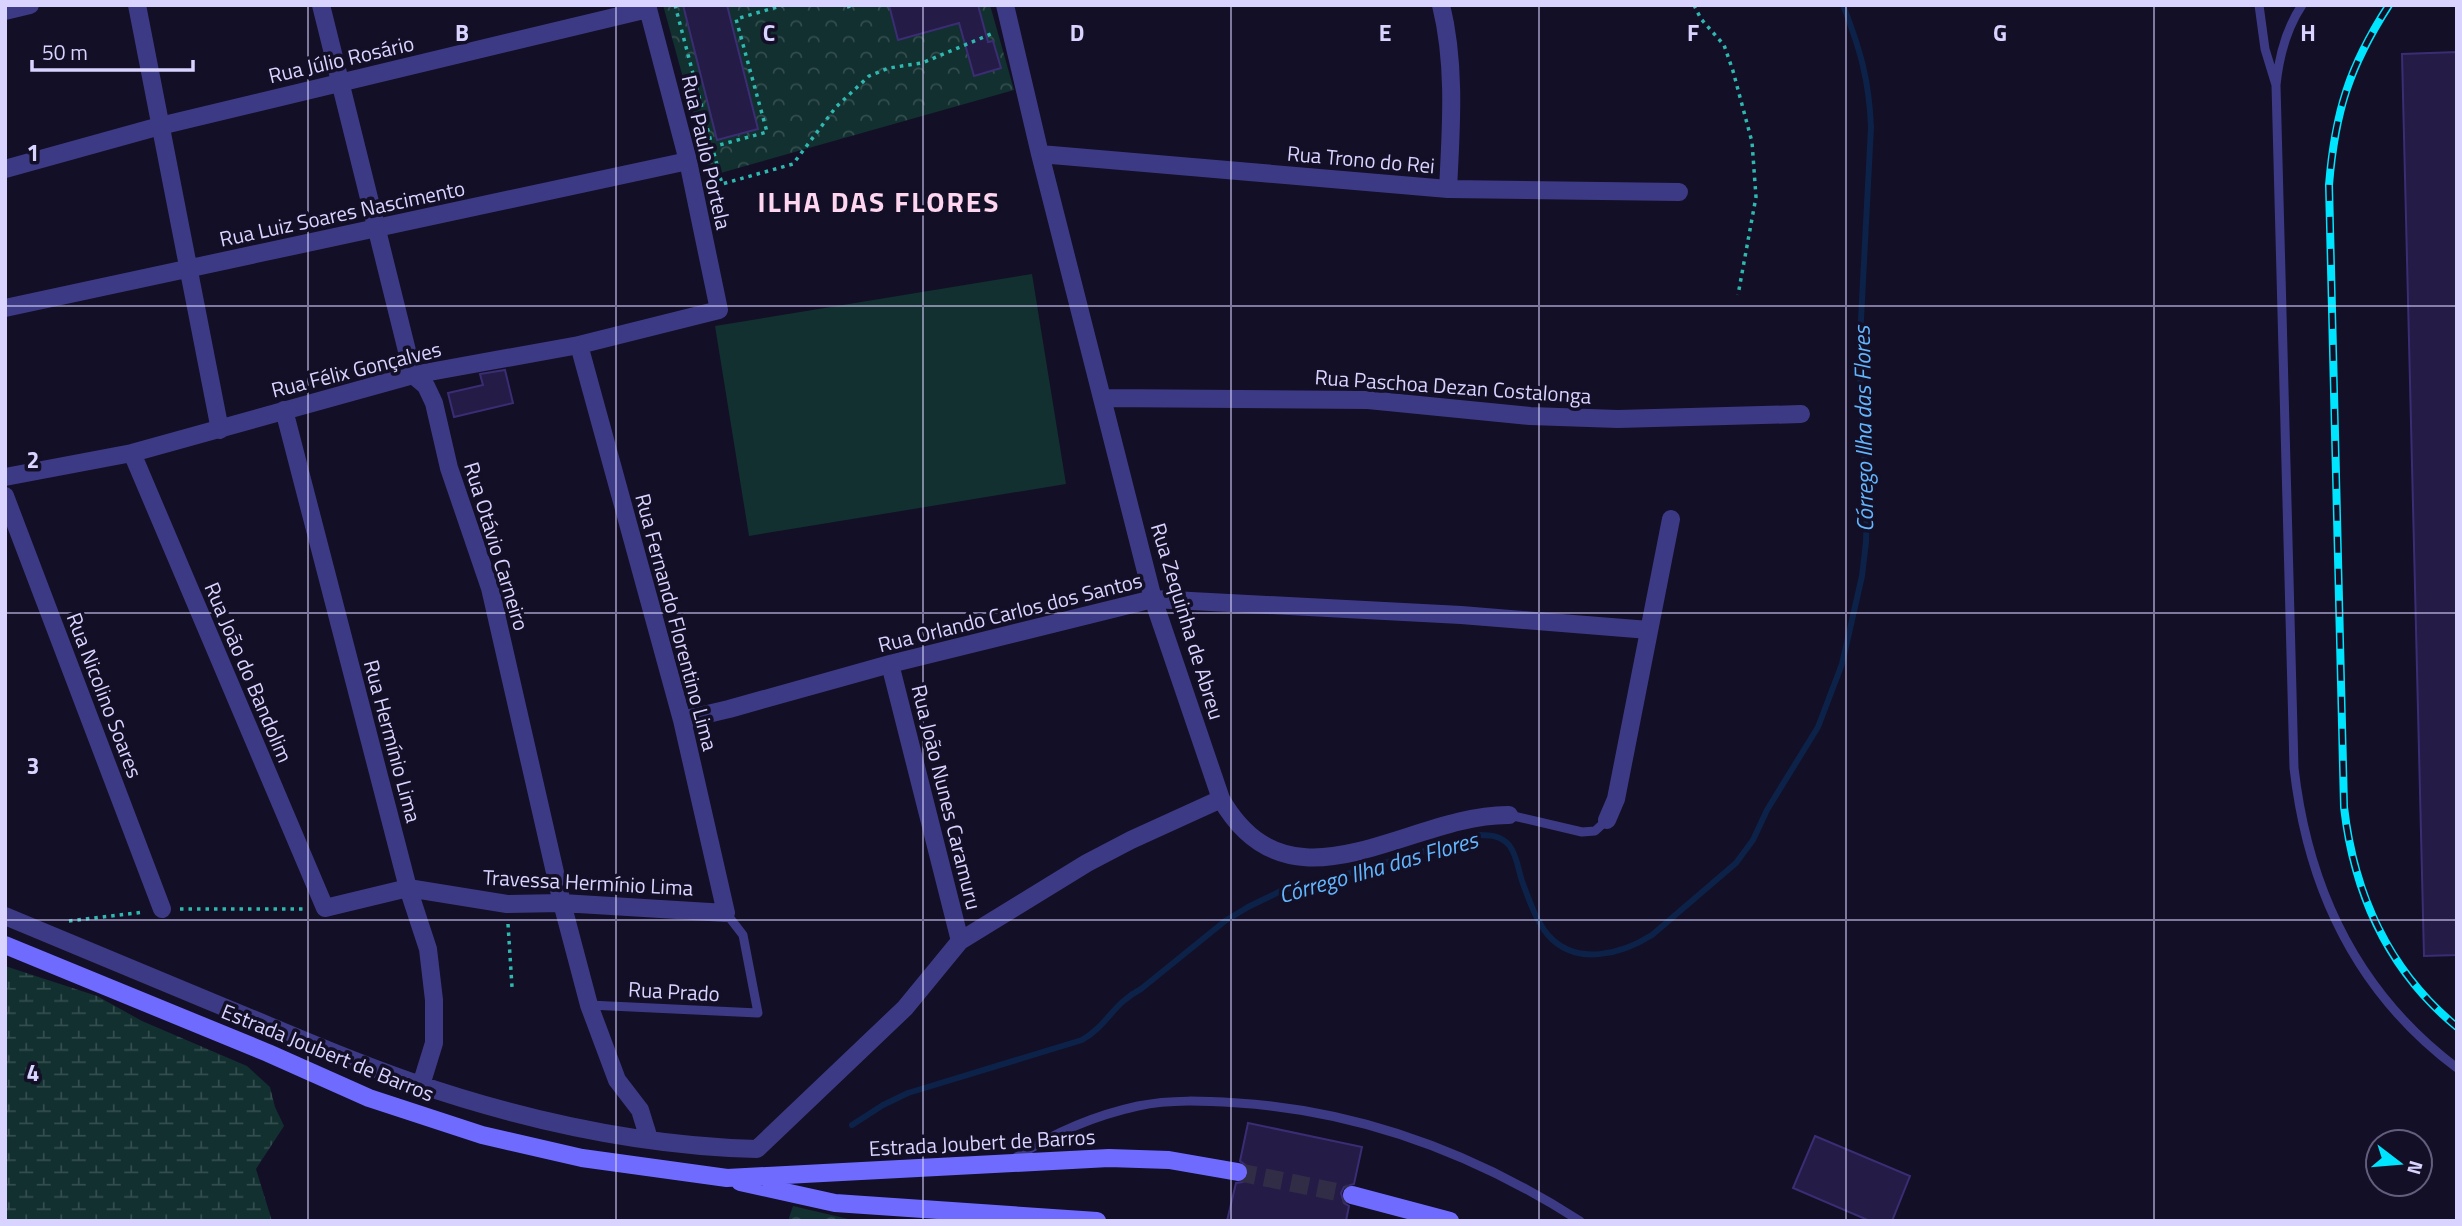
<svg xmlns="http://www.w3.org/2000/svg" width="2462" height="1226" viewBox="0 0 2462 1226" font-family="'Titillium Web',sans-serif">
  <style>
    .forest { fill: url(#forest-crowns) }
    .wetland { fill: url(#wetland-marsh) }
    .garden { fill: #12302f }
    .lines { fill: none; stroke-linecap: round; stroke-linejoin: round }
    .stream { stroke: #0c2248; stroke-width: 6 }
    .building { fill: #241b47; stroke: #3b2d73; stroke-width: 2 }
    .secondary-tunnel { stroke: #312d47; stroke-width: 18; stroke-dasharray: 18 9; stroke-linecap: butt }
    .path { stroke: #2fb8b0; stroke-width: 3.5; stroke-dasharray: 3.5 5; stroke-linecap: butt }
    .service { stroke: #3d3a85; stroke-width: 9 }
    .minor { stroke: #3d3a85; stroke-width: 18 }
    .secondary { stroke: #6f6bff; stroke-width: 18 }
    .rail-casing { stroke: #00e5ff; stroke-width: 8 }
    .rail { stroke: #130f26; stroke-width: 5; stroke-dasharray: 16; stroke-linecap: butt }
    .grid { fill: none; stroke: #d9d4ff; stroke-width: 2; stroke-opacity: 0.55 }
    .labels { text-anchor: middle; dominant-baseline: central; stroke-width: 7; stroke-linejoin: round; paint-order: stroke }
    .street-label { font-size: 21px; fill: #d9d4ff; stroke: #130f26 }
    .water-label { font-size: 23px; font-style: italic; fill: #62b6ff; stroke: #130f26 }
    .district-label { font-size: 28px; font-weight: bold; letter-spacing: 2px; fill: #ffd6f0; stroke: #130f26 }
    .grid-label { font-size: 23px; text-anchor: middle; font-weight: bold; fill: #d9d4ff; stroke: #130f26; stroke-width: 7; stroke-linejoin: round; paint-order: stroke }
  </style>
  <defs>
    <pattern id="forest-crowns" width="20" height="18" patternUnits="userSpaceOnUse" patternTransform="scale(1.75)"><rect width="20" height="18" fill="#12302f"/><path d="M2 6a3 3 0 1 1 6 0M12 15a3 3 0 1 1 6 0" fill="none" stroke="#344d4e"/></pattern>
    <pattern id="wetland-marsh" width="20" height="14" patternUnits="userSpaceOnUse" patternTransform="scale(1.75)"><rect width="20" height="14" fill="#12302f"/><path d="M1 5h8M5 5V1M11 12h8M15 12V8" fill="none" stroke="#344d4e"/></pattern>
  </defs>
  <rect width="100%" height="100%" fill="#130f26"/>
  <!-- forest -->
  <path class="forest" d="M663,5H990L1014,90L710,176Z
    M793,1206L857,1221H788Z"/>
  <!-- wetland -->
  <path class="wetland" d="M5,966L97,996L142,1021L247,1066L270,1087L275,1107L284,1126L256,1169L272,1221H5Z"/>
  <!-- garden -->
  <path class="garden" d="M1032,274L1066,484L749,536L715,326Z"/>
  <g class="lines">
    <!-- stream -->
    <path class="stream" d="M852,1125L883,1105L908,1093L1082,1040C1108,1025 1112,1004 1141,989L1225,921L1248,907L1285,889L1323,881L1480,835C1491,835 1501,836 1509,845C1517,855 1518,869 1522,881C1528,897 1536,921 1548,935C1576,967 1622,954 1652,935L1736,863L1753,840L1767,810L1818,727L1842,664L1862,576L1866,542L1867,503L1859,358L1871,127C1869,79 1860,49 1843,5"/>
  </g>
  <!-- building -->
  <path class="building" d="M683,5H727L758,129L717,140Z
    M889,5H978L988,42L993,41L1001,68L974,76L959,23L898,40Z
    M2457,52V955L2424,956L2402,54Z
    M505,370L513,403L454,417L448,393L483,385L480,374Z
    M1248,1123L1362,1147L1354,1184L1344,1187L1341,1193L1344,1203L1349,1206L1346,1221H1227L1236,1183L1243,1182L1249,1175L1248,1167L1240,1161Z
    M1815,1136L1910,1176L1892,1221H1870L1793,1188Z"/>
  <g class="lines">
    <!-- secondary-tunnel -->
    <path class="secondary-tunnel" d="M1238,1172L1352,1195"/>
    <!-- path -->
    <path class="path" d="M675,5L722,184L793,164L836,107L869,76L889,68L922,63L991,34
      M848,5L850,11
      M1694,5L1701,19L1724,45L1733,71L1752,142L1756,197L1738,295
      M712,147L767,132L736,19L784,5
      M180,909H306
      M69,921L145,912
      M508,924L512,987"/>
    <!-- service -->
    <path class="service" d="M2259,5L2265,49L2276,85C2279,56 2286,29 2302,5
      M2276,85L2294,768C2308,890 2357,993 2457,1068
      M1509,815L1582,832L1595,831L1607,820
      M589,1005L758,1013L743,935L726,913
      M1012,1160C1051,1134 1092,1116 1138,1106C1171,1099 1205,1101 1238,1103C1361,1111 1477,1155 1580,1221"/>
    <!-- minor -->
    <path class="minor" d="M137,5L220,430
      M321,5L413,375L426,386L434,403L449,468L490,588L562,903L589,1005L617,1080L640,1110L649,1139
      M1005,5L1040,154L1153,599L1221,799C1291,921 1409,814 1509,815
      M1441,5C1456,65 1451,129 1448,189
      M5,11L30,5
      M1040,154L1448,189L1679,192
      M5,169L160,126L648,9
      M5,308L688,161
      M1103,398L1368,400L1530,416L1618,419L1801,414
      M284,410L408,888L428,949L434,1000V1043L421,1085
      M132,453L325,908L408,888L507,904L562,903L726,913L682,720L579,345
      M5,477L132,453L413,375L579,345L719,310L688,161L647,5
      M5,496L162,909
      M890,664L960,941
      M682,720L729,709L890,664L1153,599L1461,615L1649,630
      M1607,820L1616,799L1671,519
      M5,916C79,947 153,977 226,1008C287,1033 347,1060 409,1081C519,1119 640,1146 757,1149L905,1008L960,941L1087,863L1131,840L1221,799"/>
    <!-- secondary -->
    <path class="secondary" d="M5,945L268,1053L369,1098L482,1135L582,1158L727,1178L1109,1158L1169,1160L1238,1172
      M740,1182L835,1203L1097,1221
      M1352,1195L1450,1221"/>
    <defs>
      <path id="rail" d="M2389,5C2349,67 2335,112 2329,185L2344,807C2354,894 2389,971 2457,1027"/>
    </defs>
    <!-- rail casing -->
    <use href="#rail" class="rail-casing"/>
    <!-- rail -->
    <use href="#rail" class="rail"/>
  </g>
  <!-- grid -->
  <path class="grid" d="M308,5V1221M616,5V1221M923,5V1221M1231,5V1221M1539,5V1221M1846,5V1221M2154,5V1221M5,306H2457M5,613H2457M5,920H2457"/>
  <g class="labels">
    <!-- street labels -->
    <g class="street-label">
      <text transform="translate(341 59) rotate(-13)">Rua Júlio Rosário</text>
      <text transform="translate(707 152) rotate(77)">Rua Paulo Portela</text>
      <text transform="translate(1361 159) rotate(5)">Rua Trono do Rei</text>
      <text transform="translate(342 213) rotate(-12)">Rua Luiz Soares Nascimento</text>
      <text transform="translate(356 369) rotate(-14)">Rua Félix Gonçalves</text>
      <text transform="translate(1453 386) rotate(4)">Rua Paschoa Dezan Costalonga</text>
      <text transform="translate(497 546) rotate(73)">Rua Otávio Carneiro</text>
      <text transform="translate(1010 612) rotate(-14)">Rua Orlando Carlos dos Santos</text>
      <text transform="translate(1188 621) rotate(73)">Rua Zequinha de Abreu</text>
      <text transform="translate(677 622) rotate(75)">Rua Fernando Florentino Lima</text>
      <text transform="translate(249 672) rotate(67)">Rua João do Bandolim</text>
      <text transform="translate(105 695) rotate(69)">Rua Nicolino Soares</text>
      <text transform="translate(393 741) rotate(75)">Rua Hermínio Lima</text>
      <text transform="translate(947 797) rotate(76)">Rua João Nunes Caramuru</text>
      <text transform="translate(588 882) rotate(3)">Travessa Hermínio Lima</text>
      <text transform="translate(674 991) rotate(3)">Rua Prado</text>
      <text transform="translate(328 1052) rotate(22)">Estrada Joubert de Barros</text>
      <text transform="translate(982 1142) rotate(-3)">Estrada Joubert de Barros</text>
    </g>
    <!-- water labels -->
    <g class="water-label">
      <text transform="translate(1863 429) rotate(-91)">Córrego Ilha das Flores</text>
      <text transform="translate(1378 867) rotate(-16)">Córrego Ilha das Flores</text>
    </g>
    <!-- district labels -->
    <g class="district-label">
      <text x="879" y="201">ILHA DAS FLORES</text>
    </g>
  </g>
  <g class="grid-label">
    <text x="462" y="41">B</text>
    <text x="769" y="41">C</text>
    <text x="1077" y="41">D</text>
    <text x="1385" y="41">E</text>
    <text x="1693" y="41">F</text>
    <text x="2000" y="41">G</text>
    <text x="2308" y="41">H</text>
    <text x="33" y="161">1</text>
    <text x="33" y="468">2</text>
    <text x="33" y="774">3</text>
    <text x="33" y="1081">4</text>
  </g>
  <!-- border -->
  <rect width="2462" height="1226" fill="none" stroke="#d9d4ff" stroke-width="14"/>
  <!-- north arrow -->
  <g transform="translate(2399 1163) rotate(106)"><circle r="33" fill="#130f26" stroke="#625e7d" stroke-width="2"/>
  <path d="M0-5L12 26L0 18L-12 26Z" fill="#00e5ff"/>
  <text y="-10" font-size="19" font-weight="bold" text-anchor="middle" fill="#d9d4ff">N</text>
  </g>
  <!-- scale -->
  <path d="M32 60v10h161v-10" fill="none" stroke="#d9d4ff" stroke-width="3.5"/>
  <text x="42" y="60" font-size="21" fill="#d9d4ff" stroke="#130f26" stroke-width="5" paint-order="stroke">50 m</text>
</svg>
